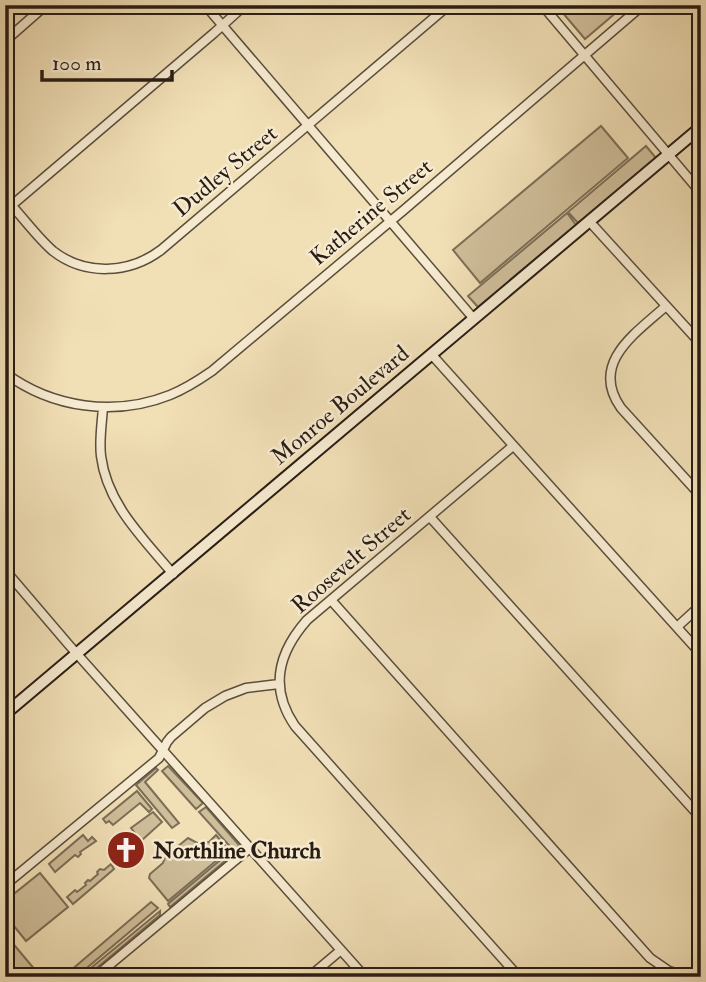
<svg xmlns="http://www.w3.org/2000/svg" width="706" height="982" viewBox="0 0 706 982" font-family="'IM FELL Double Pica',serif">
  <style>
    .green { fill: #cfbe9a; stroke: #7c6e57; stroke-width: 2 }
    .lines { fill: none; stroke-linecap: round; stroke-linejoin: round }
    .street-casing { stroke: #5a4e3c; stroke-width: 11 }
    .secondary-casing { stroke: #281d14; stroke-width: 14 }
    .street { stroke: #f6ead0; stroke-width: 8 }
    .secondary { stroke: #f6ead0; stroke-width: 10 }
    .labels { text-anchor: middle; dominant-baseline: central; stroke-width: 5; stroke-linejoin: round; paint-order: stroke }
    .street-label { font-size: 23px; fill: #281d14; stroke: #f6ead0 }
    .poi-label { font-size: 23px; font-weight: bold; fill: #281d14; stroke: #f6ead0; text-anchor: start }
  </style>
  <rect width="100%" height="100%" fill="#f1dfb6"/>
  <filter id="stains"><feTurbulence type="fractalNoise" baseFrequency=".00286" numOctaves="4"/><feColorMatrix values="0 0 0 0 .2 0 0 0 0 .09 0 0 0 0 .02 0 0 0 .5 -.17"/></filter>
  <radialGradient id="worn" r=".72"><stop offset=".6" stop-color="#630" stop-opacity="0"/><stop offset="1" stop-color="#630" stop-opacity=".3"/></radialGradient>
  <!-- green -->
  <path class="green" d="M556,5H625L585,39Z
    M601,126L628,158L480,283L453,250Z
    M646,146L656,158L578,223L568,212Z
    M567,213L576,225L478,307L468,296Z
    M168,766L203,803L196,809L162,771Z
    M156,768L158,770L145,782L179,823L172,828L136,785Z
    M137,791L152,809L149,812L140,803L113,825L109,821L106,823L103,819Z
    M206,807L239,845L235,852L199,812Z
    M153,812L162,822L141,841L131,828Z
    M83,835L88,841L92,837L96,841L80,852L81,854L78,857L75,855L55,872L49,864Z
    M216,835L229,850L168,901L149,878L150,874L163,863L165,857L188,838L199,844L209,842Z
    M230,852L232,855L170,907L168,904Z
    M111,864L114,869L73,904L67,897L75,890L77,892L86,885L85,883L88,880L90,881L98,874L97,872L100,869L104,870Z
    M40,873L68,907L26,941L5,915V901Z
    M151,902L158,908L76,977H63Z
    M160,911V915L86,977H80Z
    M5,934L41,977H5Z"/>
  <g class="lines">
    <defs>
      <path id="street" d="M205,5L474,319
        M542,5L701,193
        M5,41L46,5
        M12,206C25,220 38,238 53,251C85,276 129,274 161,250L449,5
        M5,211L214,33L245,5
        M589,221L701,344
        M666,306C636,333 589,363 621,408L701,496
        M432,355L701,654
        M5,373C52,408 115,417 170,395C185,389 199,380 212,371L405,209L643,5
        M103,407C102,423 99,440 101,456C107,504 143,538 173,574
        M513,446L307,620C278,653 269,688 295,726L519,977
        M430,517L701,818
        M5,570L69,645L365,977
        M331,600L650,958L669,971L688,977
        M677,627L701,605
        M5,885L159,758L167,742L171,737L205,708L225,696L246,688L279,684
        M95,977L250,848
        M309,977L341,950"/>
      <path id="secondary" d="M5,714L701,127"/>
    </defs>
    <!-- street casing -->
    <use href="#street" class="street-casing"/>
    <!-- secondary casing -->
    <use href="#secondary" class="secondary-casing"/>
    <!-- street -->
    <use href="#street" class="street"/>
    <!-- secondary -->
    <use href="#secondary" class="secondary"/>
  </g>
  <!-- icons -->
  <defs>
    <symbol id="church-disc" viewBox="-11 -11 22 22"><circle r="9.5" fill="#8f2418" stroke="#f6ead0"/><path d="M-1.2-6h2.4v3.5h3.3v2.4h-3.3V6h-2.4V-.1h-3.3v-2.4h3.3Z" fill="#fff"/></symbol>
  </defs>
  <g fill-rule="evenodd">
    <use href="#church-disc" x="104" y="828" width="44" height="44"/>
  </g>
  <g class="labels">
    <!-- street labels -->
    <g class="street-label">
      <text transform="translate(225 171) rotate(-40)">Dudley Street</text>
      <text transform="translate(371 212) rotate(-40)">Katherine Street</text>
      <text transform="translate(340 405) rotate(-40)">Monroe Boulevard</text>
      <text transform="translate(351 560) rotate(-41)">Roosevelt Street</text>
    </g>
    <!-- poi labels -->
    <g class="poi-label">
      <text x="153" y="850">Northline Church</text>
    </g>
  </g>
  <!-- margin -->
  <rect width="706" height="982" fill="none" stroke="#f1dfb6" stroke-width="28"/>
  <rect x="7" y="7" width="692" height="968" fill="none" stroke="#281d14" stroke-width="3.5"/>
  <rect x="14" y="14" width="678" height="954" fill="none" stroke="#281d14" stroke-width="2"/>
  <!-- scale -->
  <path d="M42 70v10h130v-10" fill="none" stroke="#281d14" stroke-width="3.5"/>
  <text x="52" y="70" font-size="21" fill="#281d14" stroke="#f6ead0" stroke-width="5" paint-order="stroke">100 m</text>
  <rect width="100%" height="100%" filter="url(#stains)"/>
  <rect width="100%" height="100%" fill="url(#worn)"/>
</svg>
